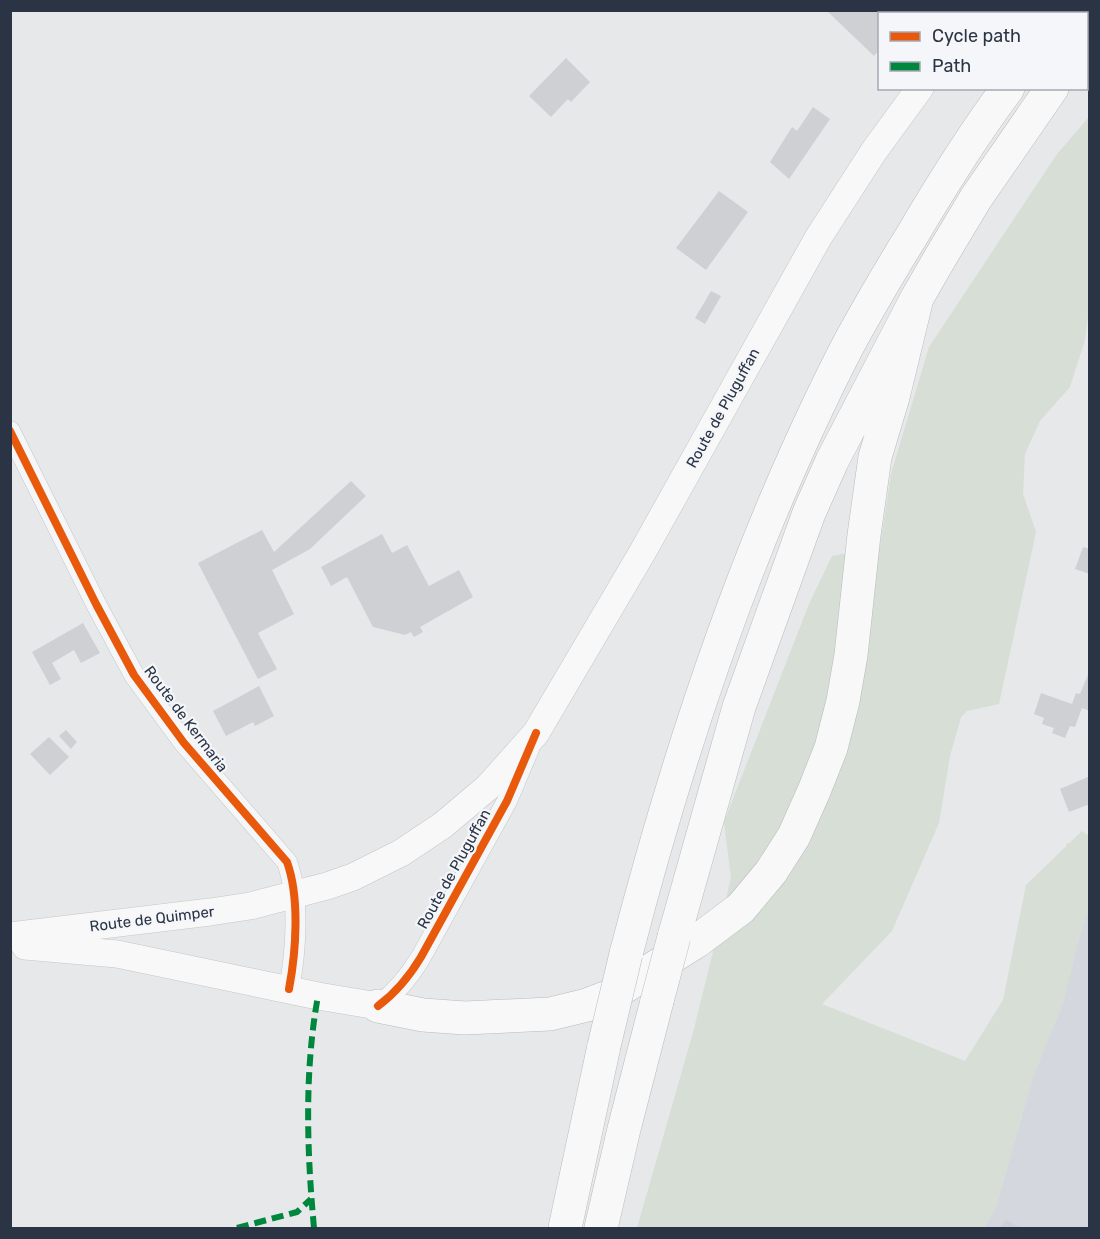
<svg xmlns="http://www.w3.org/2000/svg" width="1100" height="1239" viewBox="0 0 1100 1239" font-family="Rubik,sans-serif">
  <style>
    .built { fill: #d4d7dd }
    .green { fill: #d6ded6 }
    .building { fill: #ced0d3 }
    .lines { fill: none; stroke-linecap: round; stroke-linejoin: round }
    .minor-casing { stroke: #c4c6c8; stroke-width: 21 }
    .secondary-casing { stroke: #c4c6c8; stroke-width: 28 }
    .trunk-casing { stroke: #b8bbbf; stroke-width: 34 }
    .minor { stroke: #f5f6f7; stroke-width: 20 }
    .secondary { stroke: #f8f8f8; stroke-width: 27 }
    .trunk { stroke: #f8f8f8; stroke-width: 33 }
    .trunk-bridge-casing { stroke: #b8bbbf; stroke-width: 34; stroke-linecap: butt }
    .trunk-bridge { stroke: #f8f8f8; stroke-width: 33 }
    .quiet { stroke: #00873e; stroke-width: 6; stroke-dasharray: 12 6; stroke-linecap: butt }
    .cycleway-casing { stroke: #f4f6f9; stroke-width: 11 }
    .cycleway { stroke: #e8590c; stroke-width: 8 }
    .labels { text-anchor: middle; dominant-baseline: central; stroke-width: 4.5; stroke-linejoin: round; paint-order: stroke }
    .street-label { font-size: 15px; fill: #2b3445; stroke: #f4f6f9 }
  </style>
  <rect width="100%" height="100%" fill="#e6e8ea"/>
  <!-- built -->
  <path class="built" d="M1067,843L1089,852V1228H964L1004,1144Z"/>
  <!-- green -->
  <path class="green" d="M1089,117L1090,302L1085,340L1070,387L1040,421L1025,454L1023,494L1036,532L999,704L967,711L961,717L950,756L939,823L892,931L822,1004L965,1061L1003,1000L1026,885L1082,831L1089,836V909L1080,936L1063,1004L1033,1078L996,1209L984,1228H637L694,1029L731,878L724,822L809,604L832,556L880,547L891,474L929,347L1057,154Z"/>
  <!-- building -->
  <path class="building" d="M826,10H917L914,14H880V49L874,56Z
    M566,58L590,82L571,102L568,99L551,117L529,96Z
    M813,107L830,119L789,179L770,162L792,127L797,131Z
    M719,191L748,212L706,270L676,248Z
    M711,291L721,296L705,324L695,318Z
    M351,481L366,496L310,549L272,570L294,614L258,633L277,669L258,679L198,563L262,530L274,552Z
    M382,534L392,553L407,545L429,586L459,570L473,597L420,627L423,632L414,637L411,632L405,635L373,627L347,577L331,586L321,567Z
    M1083,547L1090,549V574L1075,569Z
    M83,623L100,653L81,663L74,650L52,663L61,679L50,685L32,652Z
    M1090,670V711L1082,708L1075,727L1070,726L1065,738L1052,733L1054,728L1042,724L1044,718L1034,714L1041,693L1072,704L1076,693L1080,694Z
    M259,686L274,716L255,726L253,722L226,736L213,711Z
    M66,730L77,742L71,749L59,736Z
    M49,737L69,757L50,775L30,754Z
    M1090,776V804L1069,812L1060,789Z
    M1006,1220L1021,1228H1000Z"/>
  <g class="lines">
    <defs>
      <path id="minor" d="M10,431L96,604L134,675L184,743L287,862C300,898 296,952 289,989
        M378,1006C397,992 409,977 421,957L507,801L529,749"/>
      <path id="secondary" d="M981,14L984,10
        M10,936L210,912L250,906L327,886L353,877L401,853L443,825L488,787L536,733L642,553L818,238L874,151L920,88
        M25,946L117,954L318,996L378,1006"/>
      <path id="trunk" d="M1067,14L1070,10
        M1086,45L1090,41
        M674,937L739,707L809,513L832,461L917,298L940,258L976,198L1052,88
        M626,954C670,784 723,617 795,456C813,416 832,375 853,336C872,302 891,269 911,237C941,186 972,136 1008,88
        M378,1006L423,1015L465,1018L550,1014L587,1005L608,997L697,941L741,908L771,872L794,836L814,791L831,748L843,701L851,655L864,535L875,457L893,397L917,298
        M565,1228L604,1046
        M601,1228L624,1129L657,1001"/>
    </defs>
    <!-- minor casing -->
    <use href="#minor" class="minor-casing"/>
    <!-- secondary casing -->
    <use href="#secondary" class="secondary-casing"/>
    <!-- trunk casing -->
    <use href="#trunk" class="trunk-casing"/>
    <!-- minor -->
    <use href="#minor" class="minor"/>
    <!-- secondary -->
    <use href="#secondary" class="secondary"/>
    <!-- trunk -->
    <use href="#trunk" class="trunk"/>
    <defs>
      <path id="trunk-bridge" d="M657,1001L674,937
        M604,1046L626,954"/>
    </defs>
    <!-- trunk-bridge casing -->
    <use href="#trunk-bridge" class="trunk-bridge-casing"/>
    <!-- trunk-bridge -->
    <use href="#trunk-bridge" class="trunk-bridge"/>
    <!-- quiet -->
    <path class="quiet" d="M237,1228L297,1212L311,1199
      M314,1228C307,1152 304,1072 318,996"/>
    <defs>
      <path id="cycleway" d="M10,431L96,604L134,675L184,743L287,862C300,898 296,952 289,989
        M378,1006C397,992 409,977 421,957L507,801L536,733"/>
    </defs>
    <!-- cycleway casing -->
    <use href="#cycleway" class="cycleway-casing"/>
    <!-- cycleway -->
    <use href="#cycleway" class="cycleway"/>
  </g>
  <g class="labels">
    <!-- street labels -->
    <g class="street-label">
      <text transform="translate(723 408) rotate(-61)">Route de Pluguffan</text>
      <text transform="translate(186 719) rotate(53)">Route de Kermaria</text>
      <text transform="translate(454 869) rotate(-61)">Route de Pluguffan</text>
      <text transform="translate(152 919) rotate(-7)">Route de Quimper</text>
    </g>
  </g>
  <!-- border -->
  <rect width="1100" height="1239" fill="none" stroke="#2b3445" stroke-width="24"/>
  <!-- legend -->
  <rect x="878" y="12" width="210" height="78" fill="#f4f6f9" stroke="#a4a8b1" stroke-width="1.5"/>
  <rect x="890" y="32" width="30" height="9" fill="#e8590c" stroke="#a4a8b1" stroke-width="1.5"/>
  <text x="932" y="42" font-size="18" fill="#2b3445">Cycle path</text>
  <rect x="890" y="62" width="30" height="9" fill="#00873e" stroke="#a4a8b1" stroke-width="1.5"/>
  <text x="932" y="72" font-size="18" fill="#2b3445">Path</text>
</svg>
